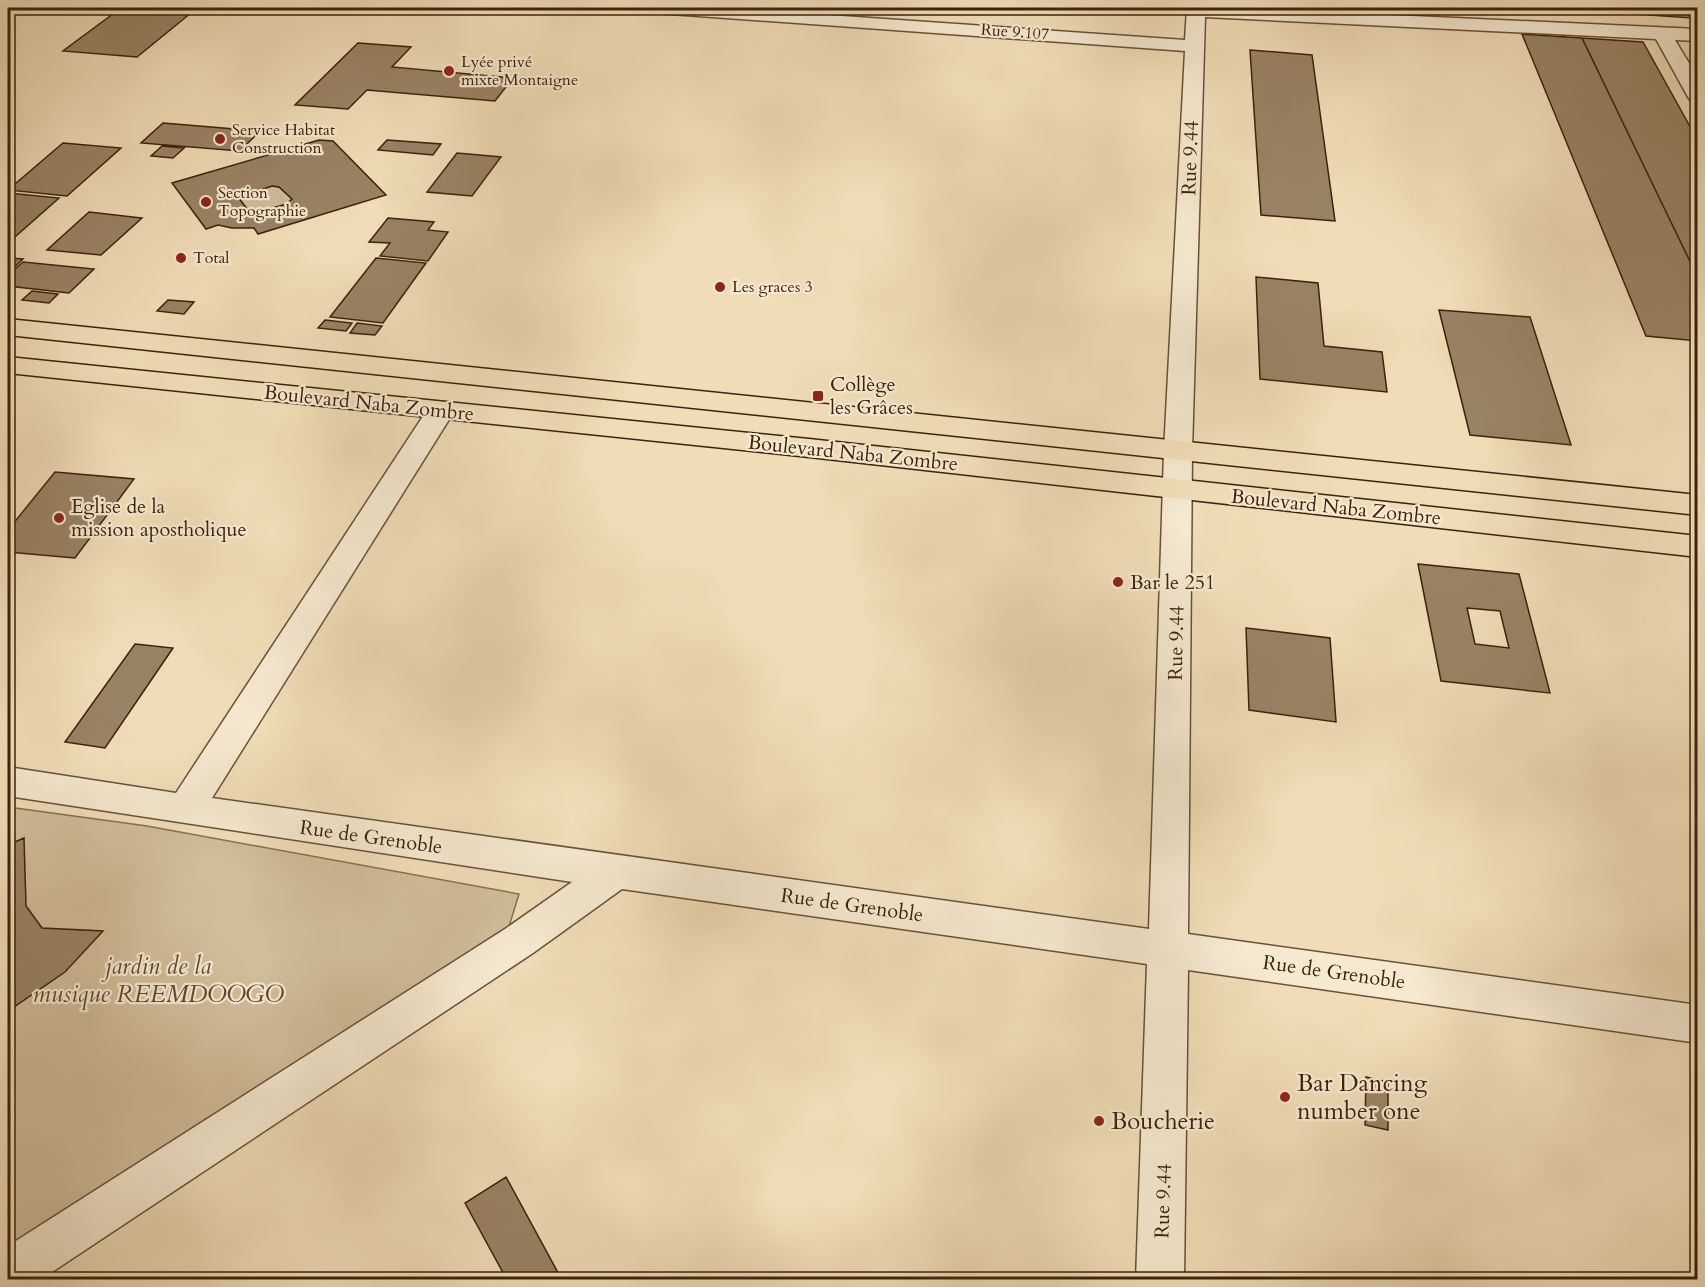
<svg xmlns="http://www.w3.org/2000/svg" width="1705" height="1287" viewBox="0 0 1705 1287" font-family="Cardo,serif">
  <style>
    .green { fill: #d1bd9a; stroke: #867053; stroke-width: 1.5 }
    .building { fill: #998365; stroke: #3b220c; stroke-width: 1.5; fill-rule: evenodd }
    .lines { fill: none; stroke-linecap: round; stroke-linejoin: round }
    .minor-casing { stroke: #685137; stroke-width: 3 }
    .major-casing { stroke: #3b220c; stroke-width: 3 }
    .minor { fill: #f5e9d0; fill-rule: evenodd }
    .major { fill: #f0ddb7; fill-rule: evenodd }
    .poi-dot { fill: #8f2418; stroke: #f5e9d0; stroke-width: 2 }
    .labels { text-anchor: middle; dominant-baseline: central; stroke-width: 4.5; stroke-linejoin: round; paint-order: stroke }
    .far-street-label { font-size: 16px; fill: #3b220c; stroke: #f5e9d0 }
    .far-poi-label { font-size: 16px; fill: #3b220c; stroke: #f5e9d0; text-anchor: start }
    .street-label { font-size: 20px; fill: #3b220c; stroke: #f5e9d0 }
    .poi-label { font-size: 20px; fill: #3b220c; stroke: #f5e9d0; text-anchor: start }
    .near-park-label { font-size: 24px; font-style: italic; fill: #604930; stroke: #f5e9d0 }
    .near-poi-label { font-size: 24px; fill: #3b220c; stroke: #f5e9d0; text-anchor: start }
  </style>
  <rect width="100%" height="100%" fill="#f0ddb7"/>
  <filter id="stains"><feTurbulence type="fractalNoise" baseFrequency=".00333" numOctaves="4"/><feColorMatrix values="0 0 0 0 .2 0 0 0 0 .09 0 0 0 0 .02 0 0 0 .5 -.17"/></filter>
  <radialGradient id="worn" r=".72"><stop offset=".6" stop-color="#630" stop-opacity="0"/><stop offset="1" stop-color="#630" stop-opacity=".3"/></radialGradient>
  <!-- green -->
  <path class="green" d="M272,186L279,187L292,199C280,210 262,210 247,209L238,197Z
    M8,807L147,826L519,894L507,933L8,1255Z"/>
  <!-- building -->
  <path class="building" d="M121,8H197L137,57L63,51Z
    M1618,8H1684L1691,18L1621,13Z
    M1522,34L1582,38L1698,278V341L1646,336Z
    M1582,38L1643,42L1698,141V278Z
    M358,43L411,47L392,67L513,78L495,101L367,90L348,109L295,105Z
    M1250,50L1312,55L1335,221L1261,215Z
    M163,123L260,131L240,151L141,143Z
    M319,140L333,141L386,195L258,234L254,228H232L218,225L206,229L172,183ZM272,186L279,187L292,199L287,204L265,210L247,209L238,197Z
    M387,140L441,144L433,155L378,150Z
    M63,143L121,148L67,196L8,190Z
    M162,146L184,148L173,158L151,156Z
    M457,153L501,157L472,196L427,192Z
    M8,193L59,198L8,243Z
    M89,212L142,218L101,255L47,250Z
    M388,218L434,222L428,230L448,232L428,261L380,256L390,243L369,242Z
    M8,258L23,259L8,273Z
    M376,258L426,263L383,323L330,317Z
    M23,262L94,269L69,293L8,286V275Z
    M1256,277L1318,283L1324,346L1382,352L1387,392L1260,379Z
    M32,291L58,294L49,303L22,300Z
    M168,300L194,302L184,314L157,311Z
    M1439,310L1530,317L1571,445L1470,435Z
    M325,320L352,323L346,331L318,328Z
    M357,323L382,326L375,335L350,333Z
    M55,472L134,479L75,558L8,552V530Z
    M1418,564L1519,574L1550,693L1441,681ZM1467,608L1500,611L1509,648L1475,644Z
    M1246,628L1330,638L1336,722L1249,710Z
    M135,644L173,648L105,748L65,742Z
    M24,838L26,906L42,928L103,931L65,972L8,1011V845Z
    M1366,1077L1388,1082V1130L1365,1125Z
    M506,1177L562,1280H507L465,1203Z"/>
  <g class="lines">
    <defs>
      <path id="minor" d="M647,8H727L1185,40L1187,8H1238L1698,29V41L1675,40L1698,78V103L1691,101L1688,97L1656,39L1205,17L1192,451L1188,934L1698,1005V1043L1188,970L1184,1280H1136L1147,964L622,889L533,953L40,1280H8V1246L505,929L572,882L8,796V767L176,793L431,404L441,402L451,404L455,410L212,798L1149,929L1164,451L1185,51L656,13L650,12Z"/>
      <path id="major" d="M8,319L1698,495V515L8,335Z
        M8,357L809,439L1698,536V557L809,457L8,373Z"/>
    </defs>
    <!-- minor casing -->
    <use href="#minor" class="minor-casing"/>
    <!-- major casing -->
    <use href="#major" class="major-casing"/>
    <!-- minor -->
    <use href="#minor" class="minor"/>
    <!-- major -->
    <use href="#major" class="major"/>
  </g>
  <!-- markers -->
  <g class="poi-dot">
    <circle cx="449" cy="71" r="6"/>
    <circle cx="220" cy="139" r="6"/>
    <circle cx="206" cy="202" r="6"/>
    <circle cx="181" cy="258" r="6"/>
    <circle cx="720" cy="287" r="6"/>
    <rect x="812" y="390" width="12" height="12" rx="3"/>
    <circle cx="59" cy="518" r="6"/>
    <circle cx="1118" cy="582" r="6"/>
    <circle cx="1285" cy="1097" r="6"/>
    <circle cx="1099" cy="1121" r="6"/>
  </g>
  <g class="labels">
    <!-- far-street labels -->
    <g class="far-street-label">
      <text transform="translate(1015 32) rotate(4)">Rue 9.107</text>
    </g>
    <!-- far-poi labels -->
    <g class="far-poi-label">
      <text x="461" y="62">Lyée privé<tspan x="461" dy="18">mixte Montaigne</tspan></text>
      <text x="232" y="130">Service Habitat<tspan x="232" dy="18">Construction</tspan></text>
      <text x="218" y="193">Section<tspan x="218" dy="18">Topographie</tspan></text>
      <text x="193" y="258">Total</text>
      <text x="732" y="287">Les graces 3</text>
    </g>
    <!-- street labels -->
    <g class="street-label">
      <text transform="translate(1190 158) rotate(-88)">Rue 9.44</text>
      <text transform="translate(369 403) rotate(6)">Boulevard Naba Zombre</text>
      <text transform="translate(853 453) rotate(6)">Boulevard Naba Zombre</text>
      <text transform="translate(1336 507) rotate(6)">Boulevard Naba Zombre</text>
      <text transform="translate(1176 643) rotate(-89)">Rue 9.44</text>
      <text transform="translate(371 837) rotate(8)">Rue de Grenoble</text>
      <text transform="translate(852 905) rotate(8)">Rue de Grenoble</text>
      <text transform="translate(1334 972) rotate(8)">Rue de Grenoble</text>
      <text transform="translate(1163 1201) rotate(-88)">Rue 9.44</text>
    </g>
    <!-- poi labels -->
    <g class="poi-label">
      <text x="830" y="384">Collège<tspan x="830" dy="23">les Grâces</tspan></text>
      <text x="71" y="506">Eglise de la<tspan x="71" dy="23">mission apostholique</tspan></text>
      <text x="1130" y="582">Bar le 251</text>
    </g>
    <!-- near-park labels -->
    <g class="near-park-label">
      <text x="158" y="966">jardin de la<tspan x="158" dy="28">musique REEMDOOGO</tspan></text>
    </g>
    <!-- near-poi labels -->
    <g class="near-poi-label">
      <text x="1297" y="1083">Bar Dancing<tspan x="1297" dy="28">number one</tspan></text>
      <text x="1111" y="1121">Boucherie</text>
    </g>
  </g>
  <!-- margin -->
  <rect width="1705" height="1287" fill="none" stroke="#f0ddb7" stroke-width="30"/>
  <rect x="9" y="9" width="1687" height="1269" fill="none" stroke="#3b220c" stroke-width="3"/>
  <rect x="15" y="15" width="1675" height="1257" fill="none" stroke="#3b220c" stroke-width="1.5"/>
  <rect width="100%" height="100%" filter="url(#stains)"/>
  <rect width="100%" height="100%" fill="url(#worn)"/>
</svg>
